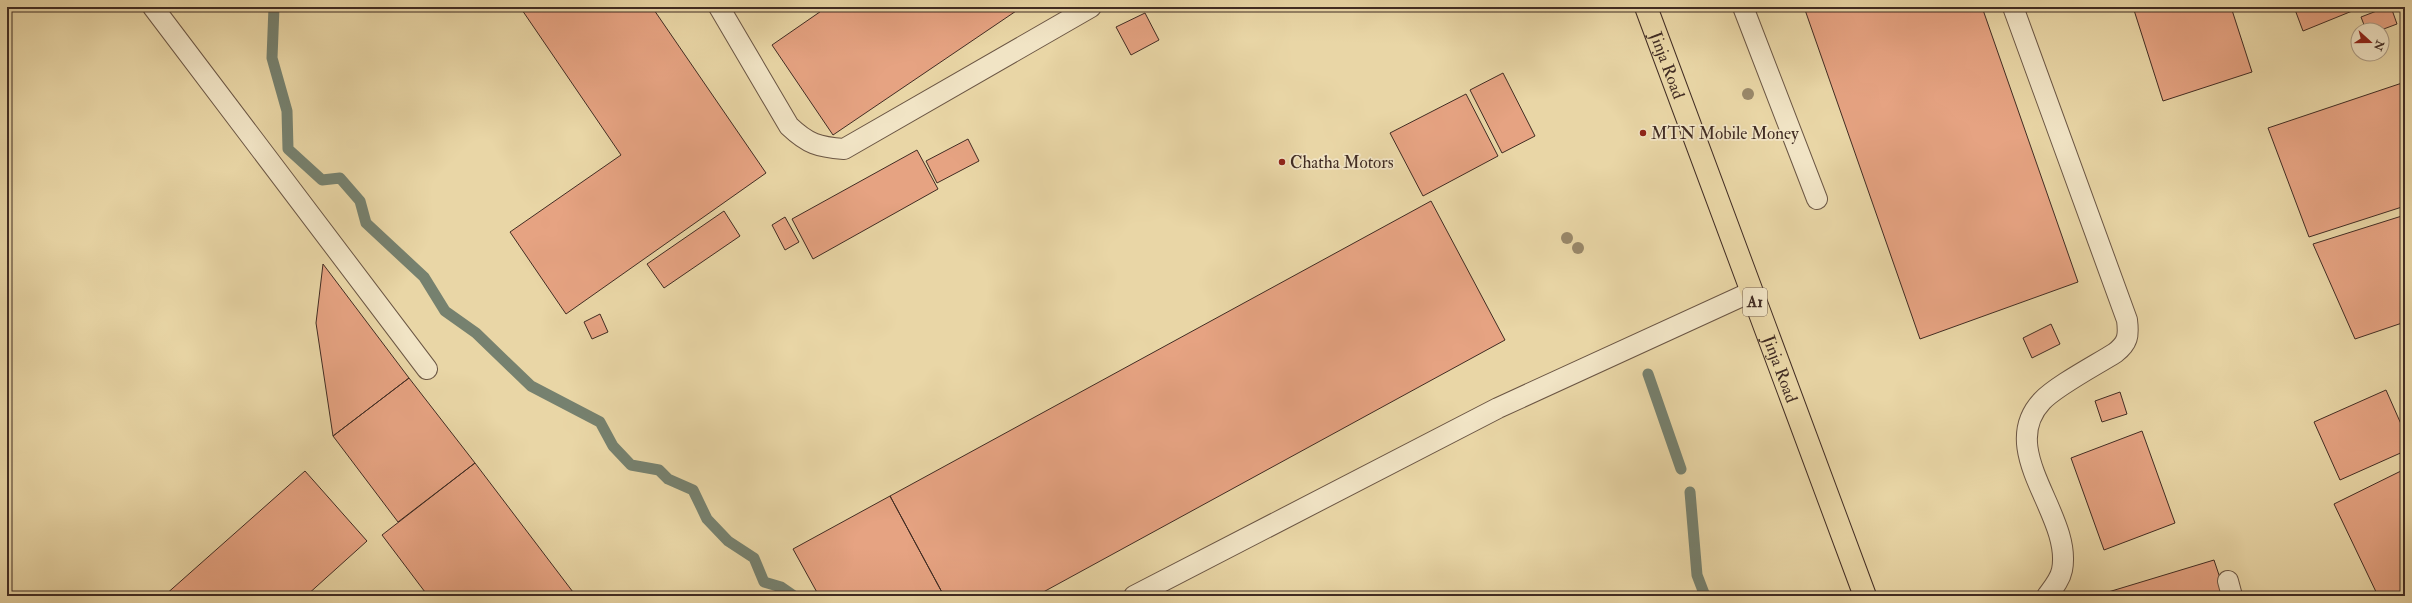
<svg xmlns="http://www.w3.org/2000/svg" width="2412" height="603" viewBox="0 0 2412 603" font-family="'IM FELL Double Pica',serif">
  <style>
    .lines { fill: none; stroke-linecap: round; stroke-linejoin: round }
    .stream { stroke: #76816f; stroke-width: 11 }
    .building { fill: #e6a382; stroke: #412c23 }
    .lane-casing { stroke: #6b5644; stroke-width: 22 }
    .highway-casing { stroke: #412c23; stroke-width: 24 }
    .lane { stroke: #f1e4c5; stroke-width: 20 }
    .highway { stroke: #e9d6a6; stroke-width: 22 }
    .tree { fill: #99886a }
    .poi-dot { fill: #8f2418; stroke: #f1e4c5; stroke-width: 1.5 }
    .labels { text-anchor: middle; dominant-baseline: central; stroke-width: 3.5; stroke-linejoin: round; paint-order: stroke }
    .shield { fill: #f1e4c5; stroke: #766354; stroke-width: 1 }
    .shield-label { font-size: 16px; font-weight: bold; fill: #412c23 }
    .street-label { font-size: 17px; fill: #412c23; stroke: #f1e4c5 }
    .poi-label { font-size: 17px; fill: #412c23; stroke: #f1e4c5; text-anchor: start }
  </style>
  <rect width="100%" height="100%" fill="#e9d6a6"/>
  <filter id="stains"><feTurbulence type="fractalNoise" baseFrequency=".005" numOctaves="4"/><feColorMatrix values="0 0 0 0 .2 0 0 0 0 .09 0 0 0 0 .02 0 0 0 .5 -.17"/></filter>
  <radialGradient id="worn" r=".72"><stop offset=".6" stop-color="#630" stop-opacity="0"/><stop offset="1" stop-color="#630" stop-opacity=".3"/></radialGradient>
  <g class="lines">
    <!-- stream -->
    <path class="stream" d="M274,7L272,58L287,111L288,149L322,180L340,178L360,201L366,223L424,277L445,311L476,333L531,386L600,422L613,446L631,465L659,470L668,479L693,490L707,519L728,541L754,558L764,582L781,587L794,596
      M1648,374L1681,469
      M1690,492L1697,575L1705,596"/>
  </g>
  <!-- building -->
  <path class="building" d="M520,7H652L766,173L566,314L510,232L621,155Z
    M827,7H1022L833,135L772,45Z
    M1804,7H1982L2078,282L1920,339Z
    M2133,7H2231L2252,72L2163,101Z
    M2294,7H2362L2303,31Z
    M2387,7H2391L2397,24L2381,30H2366L2361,17Z
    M1145,13L1159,40L1131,55L1116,27Z
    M1503,73L1535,136L1502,153L1470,90Z
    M2405,82V206L2309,237L2268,128Z
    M1466,94L1498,156L1423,196L1390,133Z
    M968,139L979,161L937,183L926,161Z
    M917,150L938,189L813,259L792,219Z
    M1431,201L1505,340L1036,596H944L890,496Z
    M724,211L740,236L664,288L647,264Z
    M2405,215V322L2355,339L2313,244Z
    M785,217L799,242L785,250L772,225Z
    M323,264L409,378L333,436L316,323Z
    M600,314L608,332L592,339L584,322Z
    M2051,324L2060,344L2032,358L2023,338Z
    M409,378L475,463L398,522L333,436Z
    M2386,390L2405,433V451L2340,480L2314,422Z
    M2120,392L2127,414L2102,422L2095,401Z
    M2142,431L2175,523L2104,550L2071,458Z
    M475,463L576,596H428L382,535Z
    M2405,469V596H2378L2334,504Z
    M305,471L367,541L306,596H164Z
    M890,496L944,596H819L793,549Z
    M2214,560L2226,596H2095Z"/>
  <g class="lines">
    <defs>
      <path id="lane" d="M153,7L427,369
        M719,7L789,126C808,144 818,147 844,149L1091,7
        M1743,7L1817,199
        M2013,7L2127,320C2129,336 2128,343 2115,353C2096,365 2056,386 2042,401C1995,451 2073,515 2062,570C2060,580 2053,588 2047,596
        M2228,581L2232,596
        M1134,596L1498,408L1751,292"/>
      <g id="highway">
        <path id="s1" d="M1646,7L1865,596"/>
      </g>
    </defs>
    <!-- lane casing -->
    <use href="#lane" class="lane-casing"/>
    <!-- highway casing -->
    <use href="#highway" class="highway-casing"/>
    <!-- lane -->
    <use href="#lane" class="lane"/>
    <!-- highway -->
    <use href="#highway" class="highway"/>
  </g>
  <!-- trees -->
  <g class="tree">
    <circle cx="1748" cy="94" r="6"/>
    <circle cx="1567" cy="238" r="6"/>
    <circle cx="1578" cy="248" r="6"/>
  </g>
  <!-- markers -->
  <g class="poi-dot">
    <circle cx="1643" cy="133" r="4"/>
    <circle cx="1282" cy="162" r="4"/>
  </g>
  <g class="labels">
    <!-- shield labels -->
    <rect class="shield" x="1743" y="288" width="24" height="28" rx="3"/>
    <g class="shield-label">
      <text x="1755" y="302">A1</text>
    </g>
    <!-- street labels -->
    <g class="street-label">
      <text stroke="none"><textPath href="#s1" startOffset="62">Jinja Road</textPath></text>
      <text stroke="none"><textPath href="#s1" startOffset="386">Jinja Road</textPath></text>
    </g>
    <!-- poi labels -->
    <g class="poi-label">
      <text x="1651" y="133">MTN Mobile Money</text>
      <text x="1290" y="162">Chatha Motors</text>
    </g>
  </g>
  <!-- margin -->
  <rect width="2412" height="603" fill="none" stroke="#e9d6a6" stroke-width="24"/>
  <rect x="8" y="8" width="2396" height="587" fill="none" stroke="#412c23" stroke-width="2"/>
  <rect x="12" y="12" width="2388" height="579" fill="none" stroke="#412c23"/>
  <!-- north arrow -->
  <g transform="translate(2370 42) rotate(111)"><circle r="19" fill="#f1e4c5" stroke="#ab9a84"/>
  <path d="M0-3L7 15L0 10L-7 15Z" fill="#8f2418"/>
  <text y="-6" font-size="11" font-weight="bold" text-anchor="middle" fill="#412c23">N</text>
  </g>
  <rect width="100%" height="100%" filter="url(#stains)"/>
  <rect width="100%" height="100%" fill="url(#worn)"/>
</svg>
